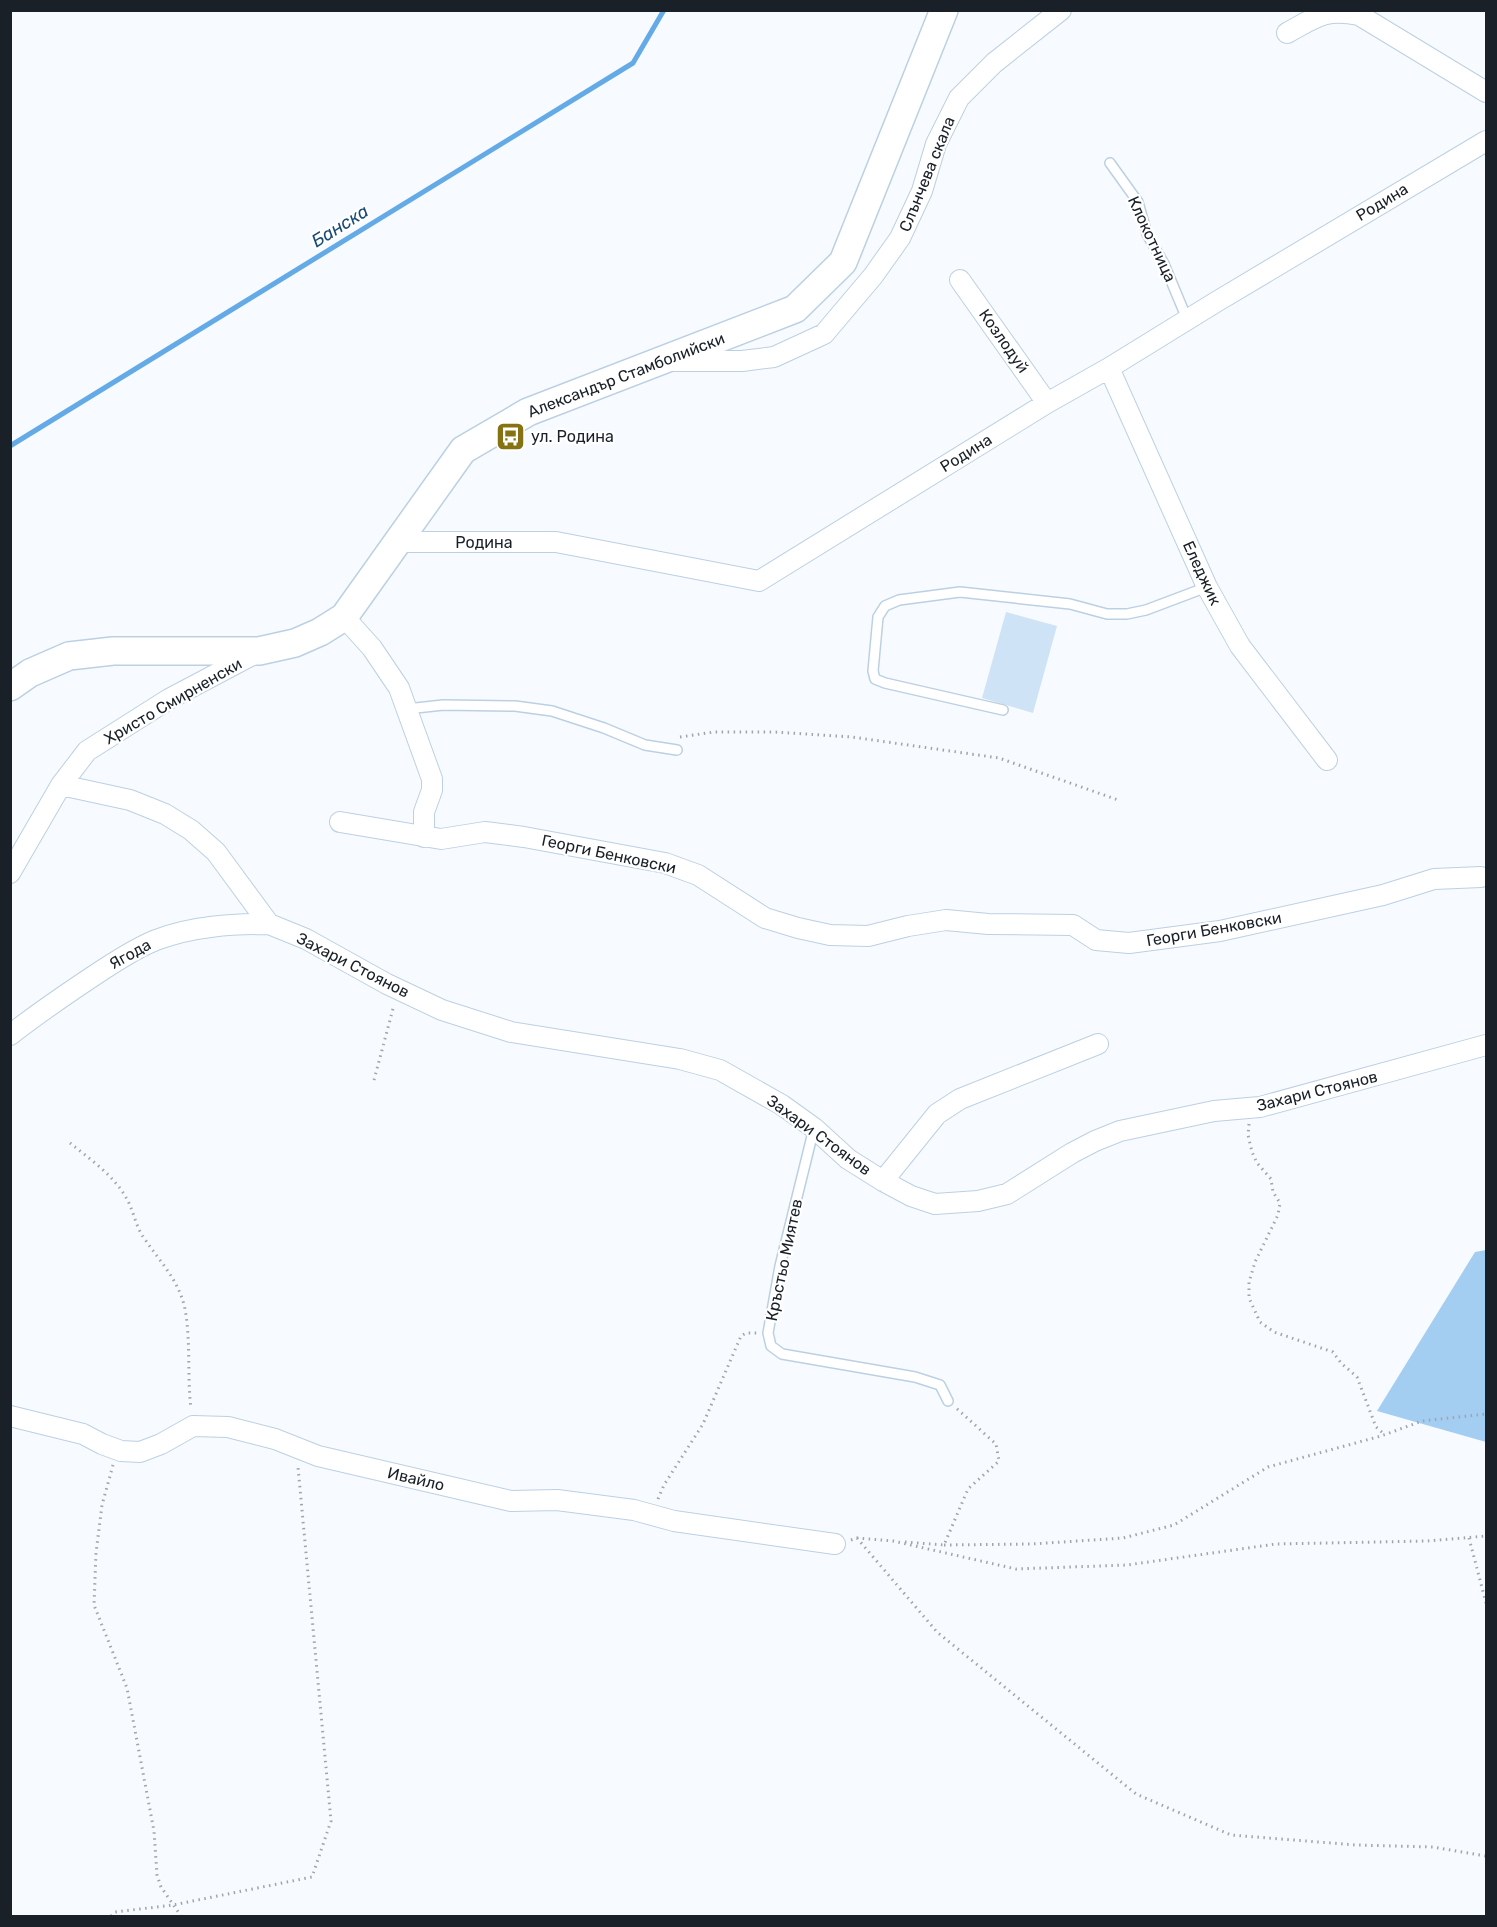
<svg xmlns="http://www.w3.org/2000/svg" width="1497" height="1927" viewBox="0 0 1497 1927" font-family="Rubik,sans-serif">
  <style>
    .forest { fill: #a4cdf2 }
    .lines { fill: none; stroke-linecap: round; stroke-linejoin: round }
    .stream { stroke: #64aae6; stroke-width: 5 }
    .building { fill: #cee3f6 }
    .lane-casing { stroke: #bcd0e3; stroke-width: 12 }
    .street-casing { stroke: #bcd0e3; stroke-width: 22 }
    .secondary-casing { stroke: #bcd0e3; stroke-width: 30 }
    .path { stroke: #9fa5aa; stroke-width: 3; stroke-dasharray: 1.5 4.5; stroke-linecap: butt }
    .lane { stroke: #fff; stroke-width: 9 }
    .street { stroke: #fff; stroke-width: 20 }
    .secondary { stroke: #fff; stroke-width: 27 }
    .labels { text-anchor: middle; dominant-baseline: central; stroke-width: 4.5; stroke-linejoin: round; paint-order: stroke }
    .street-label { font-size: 16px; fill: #192027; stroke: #fff }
    .poi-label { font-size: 16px; fill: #192027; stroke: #fff; text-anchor: start }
    .water-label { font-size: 18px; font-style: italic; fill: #194c74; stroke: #fff }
  </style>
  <rect width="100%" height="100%" fill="#f7fbff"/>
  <!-- forest -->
  <path class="forest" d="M1486,1250V1442L1377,1411L1475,1252Z"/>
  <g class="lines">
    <!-- stream -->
    <path class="stream" d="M10,446L633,63L664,10"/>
  </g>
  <!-- building -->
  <path class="building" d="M1006,612L1057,626L1033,713L982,698Z"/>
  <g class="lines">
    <defs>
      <path id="lane" d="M1110,163L1138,202L1147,234L1164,264L1187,319
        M407,709L443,705L515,706L552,711L604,728L645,745L677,750
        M1003,710L885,683L875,679L873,671L878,617L885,606L899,600L960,592L1070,604L1107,614H1127L1146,610L1207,587
        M814,1128L780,1266L768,1333L771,1346L782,1354L915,1377L940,1385L948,1401"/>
      <path id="street" d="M1287,33C1316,17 1325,8 1359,15L1486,92
        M960,280L1047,403
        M672,361H742L774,357L824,334L873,276L900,238L922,191L936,144L959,98L994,63L1061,10
        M1109,368L1207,587L1240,646L1327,760
        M399,542H556L759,581L1047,403L1109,368L1216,302L1486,141
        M344,617L372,648L399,688L432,779V790L424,812V837
        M61,785L130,800L165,814L191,830L216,852L269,924L306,939L387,984L442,1010L511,1032L680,1059L720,1070L782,1105L814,1128L848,1159L883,1181L911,1196L935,1204L978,1201L1007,1194L1072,1153L1095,1141L1120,1131L1214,1111L1260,1107L1486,1045
        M340,822L441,839L485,832L524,837L665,863L698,875L765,918L798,928L830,935L868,936L908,926L946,920L988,924L1073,925L1096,940L1129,943L1220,931L1383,895L1434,879L1481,877
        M10,873L61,785L87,751L169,699L258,652
        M10,1035C41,1011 72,990 104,969C121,958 138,947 156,940C193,926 231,924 269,924
        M883,1181L937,1114L960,1099L1098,1044
        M10,1416L83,1434L102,1444L121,1451L140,1452L161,1444L193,1426L228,1427L275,1439L318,1456L511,1501L557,1500L634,1510L674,1521L835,1544"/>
      <path id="secondary" d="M10,687L30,673L69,656L113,651H259L295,643L320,632L344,617L463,450L528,412L795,309L843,262L944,10"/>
    </defs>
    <!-- lane casing -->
    <use href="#lane" class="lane-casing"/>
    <!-- street casing -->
    <use href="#street" class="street-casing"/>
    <!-- secondary casing -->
    <use href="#secondary" class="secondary-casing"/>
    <!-- path -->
    <path class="path" d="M680,737L714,732H775L852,737L999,758L1118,800
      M374,1080L394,1005
      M1249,1124L1248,1135L1252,1152L1257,1163L1271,1179L1273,1192L1280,1203L1278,1215L1255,1262L1249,1282V1298L1260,1322L1274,1332L1333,1352L1341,1363L1357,1377L1376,1427L1384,1434
      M70,1143C91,1160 115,1176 128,1201C134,1213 136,1227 144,1238C160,1262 179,1280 185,1309C191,1342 187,1376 191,1409
      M113,1465L102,1505L96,1553L94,1605L127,1688L154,1831L157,1875L161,1887L181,1916
      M658,1499L664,1485L703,1424L741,1336L746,1333H757
      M857,1538L937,1632L1136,1794L1231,1835L1356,1845L1433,1847L1486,1856
      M1469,1538L1486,1603
      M851,1540L857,1538L893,1541L1016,1569L1127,1565L1276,1544L1427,1541L1486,1536
      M905,1542L944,1545L968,1489L999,1461L996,1444L956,1408
      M944,1545L1032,1544L1123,1538L1174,1525L1268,1467L1381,1436L1422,1421L1486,1414
      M111,1916L115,1912L173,1905L312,1877L331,1821L298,1467"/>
    <!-- lane -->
    <use href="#lane" class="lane"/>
    <!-- street -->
    <use href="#street" class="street"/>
    <!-- secondary -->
    <use href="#secondary" class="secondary"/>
  </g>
  <!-- icons -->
  <defs>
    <symbol id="bus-square" viewBox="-11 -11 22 22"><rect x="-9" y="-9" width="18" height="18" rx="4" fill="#867213" stroke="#fff"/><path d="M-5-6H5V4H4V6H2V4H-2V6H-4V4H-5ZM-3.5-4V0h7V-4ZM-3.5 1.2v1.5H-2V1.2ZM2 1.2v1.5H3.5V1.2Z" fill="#fff"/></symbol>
  </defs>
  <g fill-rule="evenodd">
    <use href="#bus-square" x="494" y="420" width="33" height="33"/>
  </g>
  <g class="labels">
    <!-- street labels -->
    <g class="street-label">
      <text transform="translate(927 174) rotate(-68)">Слънчева скала</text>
      <text transform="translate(1382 202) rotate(-31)">Родина</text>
      <text transform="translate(1152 239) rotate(65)">Клокотница</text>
      <text transform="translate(1004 341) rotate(55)">Козлодуй</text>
      <text transform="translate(626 375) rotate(-21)">Александър Стамболийски</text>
      <text transform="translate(966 453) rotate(-32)">Родина</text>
      <text x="484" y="542">Родина</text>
      <text transform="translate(1202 573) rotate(65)">Еледжик</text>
      <text transform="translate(173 701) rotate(-30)">Христо Смирненски</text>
      <text transform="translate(609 854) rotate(12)">Георги Бенковски</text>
      <text transform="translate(1214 929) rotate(-10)">Георги Бенковски</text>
      <text transform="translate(130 954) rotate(-29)">Ягода</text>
      <text transform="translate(353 965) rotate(27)">Захари Стоянов</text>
      <text transform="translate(1317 1091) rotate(-14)">Захари Стоянов</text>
      <text transform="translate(819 1135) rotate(36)">Захари Стоянов</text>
      <text transform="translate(784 1260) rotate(-78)">Кръстьо Миятев</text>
      <text transform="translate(416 1479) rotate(13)">Ивайло</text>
    </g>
    <!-- poi labels -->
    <g class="poi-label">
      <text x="531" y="436">ул. Родина</text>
    </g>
    <!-- water labels -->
    <g class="water-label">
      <text transform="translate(340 226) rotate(-32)">Банска</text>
    </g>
  </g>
  <!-- border -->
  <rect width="1497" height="1927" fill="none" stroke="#192027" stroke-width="24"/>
</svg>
